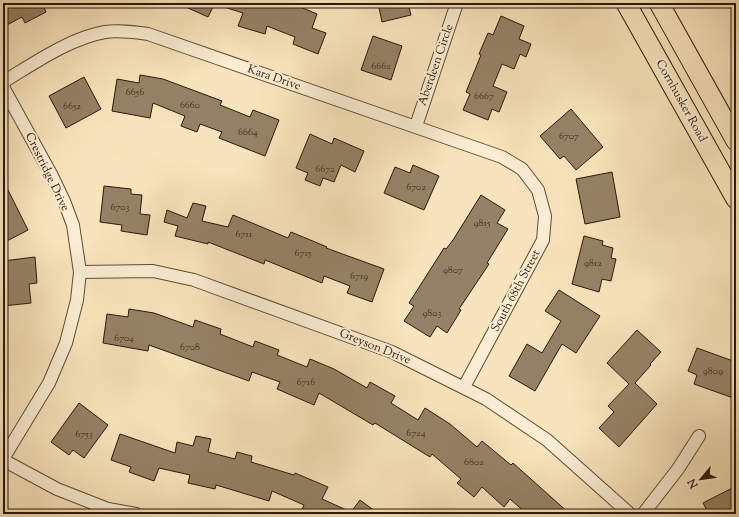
<svg xmlns="http://www.w3.org/2000/svg" width="739" height="517" viewBox="0 0 739 517" font-family="'Sorts Mill Goudy',serif">
  <style>
    .building { fill: #958266; stroke: #291809 }
    .lines { fill: none; stroke-linecap: round; stroke-linejoin: round }
    .minor-casing { stroke: #5d4b36; stroke-width: 14 }
    .primary-casing { stroke: #291809; stroke-width: 21 }
    .minor { stroke: #faedd3; stroke-width: 12 }
    .primary { stroke: #f8e4bc; stroke-width: 19 }
    .labels { text-anchor: middle; dominant-baseline: central; stroke-width: 4; stroke-linejoin: round; paint-order: stroke }
    .number-label { font-size: 10px; fill: #443220 }
    .street-label { font-size: 12px; fill: #291809; stroke: #faedd3 }
  </style>
  <rect width="100%" height="100%" fill="#f8e4bc"/>
  <filter id="stains"><feTurbulence type="fractalNoise" baseFrequency=".005" numOctaves="4"/><feColorMatrix values="0 0 0 0 .2 0 0 0 0 .09 0 0 0 0 .02 0 0 0 .5 -.17"/></filter>
  <radialGradient id="worn" r=".72"><stop offset=".6" stop-color="#630" stop-opacity="0"/><stop offset="1" stop-color="#630" stop-opacity=".3"/></radialGradient>
  <!-- building -->
  <path class="building" d="M3,3H42L46,12L25,23L22,17L3,27Z
    M177,3H215L208,17Z
    M221,3H291L317,14L312,28L326,33L318,54L293,44L295,37L267,26L265,34L238,26L243,13L221,6Z
    M378,3H408L411,15L382,22Z
    M501,16L524,26L519,39L531,44L526,57L520,54L514,69L502,64L493,86L507,92L499,112L492,109L488,120L463,110L470,94L466,92L481,55L479,54L488,33L493,35Z
    M373,36L402,46L391,80L361,70Z
    M140,75L163,79L222,101L220,105L250,117L253,110L279,120L265,156L219,138L222,132L200,124L197,132L181,126L185,116L153,103L150,118L112,111L117,79L139,83Z
    M84,77L101,109L66,128L49,96Z
    M571,109L603,147L576,170L564,156L560,159L540,136Z
    M310,134L332,144L334,138L364,151L355,172L341,165L334,182L323,178L320,186L305,180L308,173L296,168Z
    M413,165L439,176L424,210L384,193L395,167L410,173Z
    M612,172L620,217L585,224L576,179Z
    M3,180L28,230L3,243Z
    M104,186L131,189V194L142,195L140,214L150,215L147,235L121,231L122,225L100,222Z
    M481,195L505,210L497,223L508,229L487,263L489,264L459,309L461,310L447,333L437,326L430,337L404,321L414,306L409,303L444,248L446,249L453,240Z
    M193,203L206,206L202,221L228,227L233,215L288,238L291,232L327,247L326,248L384,269L372,302L347,293L350,286L324,276L322,283L265,260L264,264L208,242V244L175,236L178,226L164,222L167,210L187,218Z
    M584,236L603,241L602,245L613,248L611,258L616,259L611,281L602,279L599,292L572,284Z
    M35,257L37,283L29,284L31,303L3,306V261Z
    M559,290L600,316L576,353L562,344L535,391L509,376L527,344L542,353L561,321L545,311Z
    M129,309L154,313L193,327L195,320L221,329L220,334L253,347L255,341L279,350L277,355L307,367L310,359L334,369L367,388L370,382L395,396L391,403L418,420L425,408L450,424L477,447L482,441L511,465L513,463L570,514H527L510,499L504,507L482,487L474,497L457,483L461,479L432,454L430,457L375,423L373,425L319,393L314,405L277,389L280,382L252,372L249,381L149,345L148,351L103,343L107,314L128,317Z
    M637,330L661,352L650,364L651,365L635,383L657,404L619,447L599,428L614,412L608,406L629,384L607,363Z
    M697,348L736,362V399L694,384L697,375L688,371Z
    M79,403L108,425L84,458L73,450L69,455L51,442Z
    M120,434L175,453L177,442L193,446L196,436L211,439L208,452L235,459L237,452L252,456L251,462L294,475L295,473L328,487L322,499L351,512L360,500L379,514H300L304,505L272,491L269,501L216,485L215,489L188,483L190,475L159,468L154,481L129,472L131,467L111,460Z
    M736,486V514H709L703,503Z"/>
  <g class="lines">
    <defs>
      <path id="minor" d="M3,82C33,64 70,38 105,32C119,30 133,32 148,34L502,157L522,169L538,190L545,216L543,240L464,387
        M3,87L52,176L64,201L73,225L80,272L77,300L66,343L49,383L3,459
        M416,126L457,3
        M80,272L153,271L194,280L392,352L486,399L547,440L630,514
        M3,460L57,489L108,509L136,514
        M643,514L678,469L699,436"/>
      <path id="primary" d="M626,3L736,199
        M659,3L736,141"/>
    </defs>
    <!-- minor casing -->
    <use href="#minor" class="minor-casing"/>
    <!-- primary casing -->
    <use href="#primary" class="primary-casing"/>
    <!-- minor -->
    <use href="#minor" class="minor"/>
    <!-- primary -->
    <use href="#primary" class="primary"/>
  </g>
  <g class="labels">
    <!-- number labels -->
    <g class="number-label">
      <text x="381" y="66">6662</text>
      <text x="135" y="92">6656</text>
      <text x="484" y="96">6667</text>
      <text x="190" y="105">6660</text>
      <text x="72" y="106">6652</text>
      <text x="248" y="132">6664</text>
      <text x="569" y="136">6707</text>
      <text x="325" y="169">6672</text>
      <text x="416" y="187">6702</text>
      <text x="120" y="207">6703</text>
      <text x="482" y="223">9815</text>
      <text x="244" y="234">6711</text>
      <text x="303" y="253">6715</text>
      <text x="593" y="263">9812</text>
      <text x="453" y="270">9807</text>
      <text x="359" y="276">6719</text>
      <text x="432" y="313">9803</text>
      <text x="124" y="338">6704</text>
      <text x="190" y="347">6708</text>
      <text x="713" y="371">9809</text>
      <text x="306" y="382">6716</text>
      <text x="416" y="433">6724</text>
      <text x="84" y="434">6753</text>
      <text x="474" y="462">6802</text>
    </g>
    <!-- street labels -->
    <g class="street-label">
      <text transform="translate(436 65) rotate(-71)">Aberdeen Circle</text>
      <text transform="translate(274 78) rotate(19)">Kara Drive</text>
      <text transform="translate(681 101) rotate(61)">Cornhusker Road</text>
      <text transform="translate(47 172) rotate(64)">Crestridge Drive</text>
      <text transform="translate(516 291) rotate(-62)">South 68th Street</text>
      <text transform="translate(375 347) rotate(22)">Greyson Drive</text>
    </g>
  </g>
  <!-- margin -->
  <rect width="739" height="517" fill="none" stroke="#f8e4bc" stroke-width="16"/>
  <rect x="4" y="4" width="731" height="509" fill="none" stroke="#291809" stroke-width="2"/>
  <rect x="8" y="8" width="723" height="501" fill="none" stroke="#291809"/>
  <!-- north arrow -->
  <g transform="translate(701 479) rotate(241)" stroke="#faedd3" stroke-width="3" paint-order="stroke">
  <path d="M0-3L7 15L0 10L-7 15Z" fill="#291809"/>
  <text y="-6" font-size="11" font-weight="bold" text-anchor="middle" fill="#291809">N</text>
  </g>
  <rect width="100%" height="100%" filter="url(#stains)"/>
  <rect width="100%" height="100%" fill="url(#worn)"/>
</svg>
